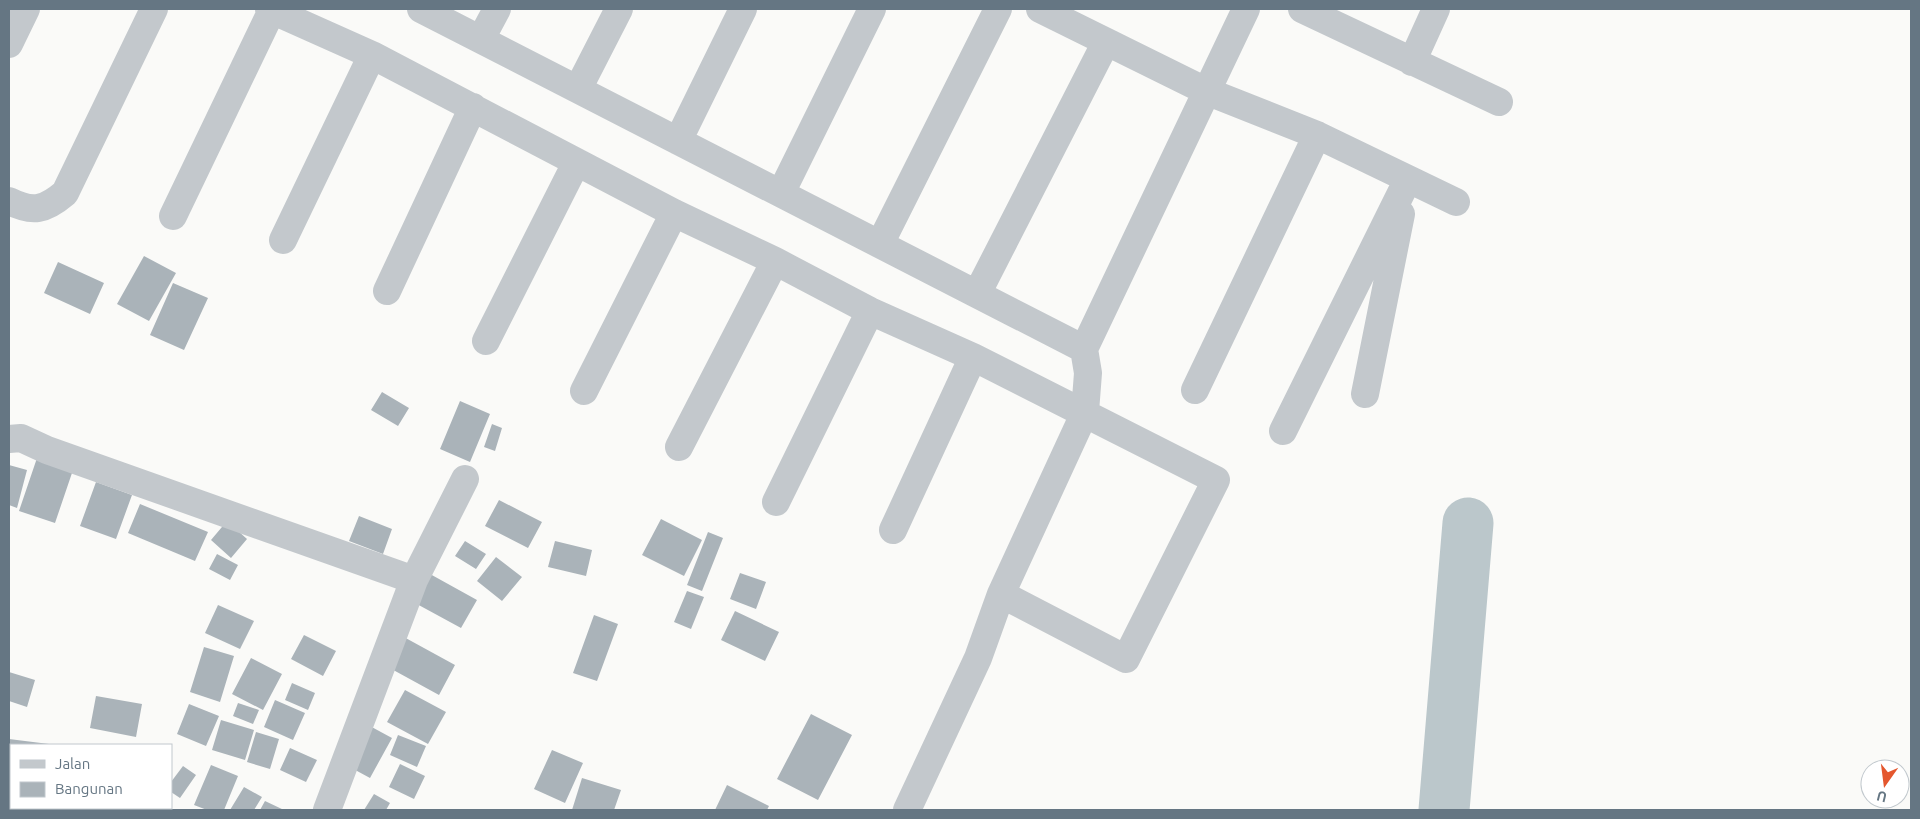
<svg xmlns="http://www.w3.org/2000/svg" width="1920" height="819" viewBox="0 0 1920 819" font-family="Ubuntu,sans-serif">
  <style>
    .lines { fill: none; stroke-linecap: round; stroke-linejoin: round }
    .river { stroke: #bbc7cb; stroke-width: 51 }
    .building { fill: #aab3b9 }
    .minor { stroke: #c3c8cc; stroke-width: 28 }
  </style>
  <rect width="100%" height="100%" fill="#fafaf8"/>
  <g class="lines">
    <!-- river -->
    <path class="river" d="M1444,810L1468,523"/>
  </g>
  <!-- building -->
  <path class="building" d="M144,256L176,273L149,321L117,304Z
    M58,262L104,283L90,314L44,293Z
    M173,283L208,298L184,350L150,335Z
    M382,392L409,408L398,426L371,410Z
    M460,401L490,414L470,462L440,449Z
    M492,424L502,428L495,451L484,447Z
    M37,458L73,470L55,523L19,511Z
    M9,465L27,470L17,508L9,505Z
    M96,482L132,495L116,539L80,526Z
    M499,500L542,522L528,548L485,526Z
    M140,504L208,532L195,561L128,533Z
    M359,516L392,529L383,554L349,541Z
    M661,519L702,540L684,576L642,555Z
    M227,521L247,539L231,558L211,540Z
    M708,532L723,538L702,591L687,585Z
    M465,541L486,554L476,569L455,556Z
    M555,541L592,550L586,576L548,567Z
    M217,554L238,565L230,580L209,569Z
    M496,557L522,577L502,601L477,581Z
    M740,573L766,582L756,609L730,599Z
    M430,574L477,600L461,628L415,603Z
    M687,591L704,597L691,629L674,622Z
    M218,605L254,621L240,649L205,633Z
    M735,611L779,632L765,661L721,640Z
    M594,615L618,624L597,681L573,673Z
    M304,635L336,651L323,676L291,659Z
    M402,636L455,665L439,695L386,666Z
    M204,647L234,656L220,702L190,692Z
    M251,658L282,674L263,710L232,694Z
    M9,672L35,680L27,707L9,701Z
    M292,683L315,693L308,710L285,700Z
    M405,690L446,712L428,744L387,722Z
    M96,696L142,704L136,737L90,728Z
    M275,700L305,713L293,740L264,727Z
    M238,703L259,710L253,724L233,716Z
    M189,704L219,716L206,746L177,734Z
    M811,714L852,735L818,800L777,779Z
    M221,720L254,730L245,760L212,750Z
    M368,725L392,738L370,778L346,765Z
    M256,732L279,739L270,769L247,762Z
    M398,735L426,746L417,767L390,755Z
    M9,739L49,744V745H11V773L9,772Z
    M290,748L317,760L306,782L280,770Z
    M552,750L583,763L565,803L534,789Z
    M400,764L425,776L414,799L389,787Z
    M211,765L238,776L224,810H207L194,805Z
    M183,766L196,775L180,798L171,792V782Z
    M582,778L621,790L614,810H572Z
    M727,785L769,806L767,810H715Z
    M244,787L262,797L254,810H230Z
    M9,789H11V808H51V810H9Z
    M374,794L390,803L386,810H364Z
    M265,801L284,810H260Z
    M111,808H140L139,810H110Z
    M145,808H171L170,810H144Z"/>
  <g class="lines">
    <!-- minor -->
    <path class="minor" d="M269,9L372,55L674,213L775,261L870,311L973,357L1216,480L1126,659L1001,594
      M421,9L1084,349
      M1040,9L1206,91L1317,135L1456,202
      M1302,9L1499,102
      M481,39L497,9
      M9,44L26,9
      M1412,62L1436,9
      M578,89L619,9
      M678,141L743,9
      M781,193L872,9
      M9,201C33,213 45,210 65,193L154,9
      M173,216L272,10
      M283,240L372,55
      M880,244L998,9
      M387,291L473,107
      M977,294L1106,42
      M486,341L576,163
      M1195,390L1317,135
      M584,391L674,213
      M1365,394L1401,214
      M1283,431L1408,179
      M9,439L21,438L47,450L414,580
      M679,447L775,261
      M776,502L870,311
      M893,530L973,357
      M327,810L414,580L465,479
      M907,810L978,658L1001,594L1085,412L1088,373L1084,349L1246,9"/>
  </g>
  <!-- border -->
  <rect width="1920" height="819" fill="none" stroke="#657683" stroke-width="20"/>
  <!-- legend -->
  <rect x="10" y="744" width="162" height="65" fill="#ffffff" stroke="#c1c8cd"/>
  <rect x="20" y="760" width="25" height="8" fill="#c3c8cc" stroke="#c1c8cd"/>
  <text x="55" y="769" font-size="15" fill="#657683">Jalan</text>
  <rect x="20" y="782" width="25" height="15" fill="#aab3b9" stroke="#c1c8cd"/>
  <text x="55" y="794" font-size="15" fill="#657683">Bangunan</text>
  <!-- north arrow -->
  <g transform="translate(1885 784) rotate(194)"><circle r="24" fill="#ffffff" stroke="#c1c8cd"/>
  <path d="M0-4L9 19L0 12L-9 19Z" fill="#e4572e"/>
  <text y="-8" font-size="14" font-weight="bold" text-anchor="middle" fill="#657683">U</text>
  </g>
</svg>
